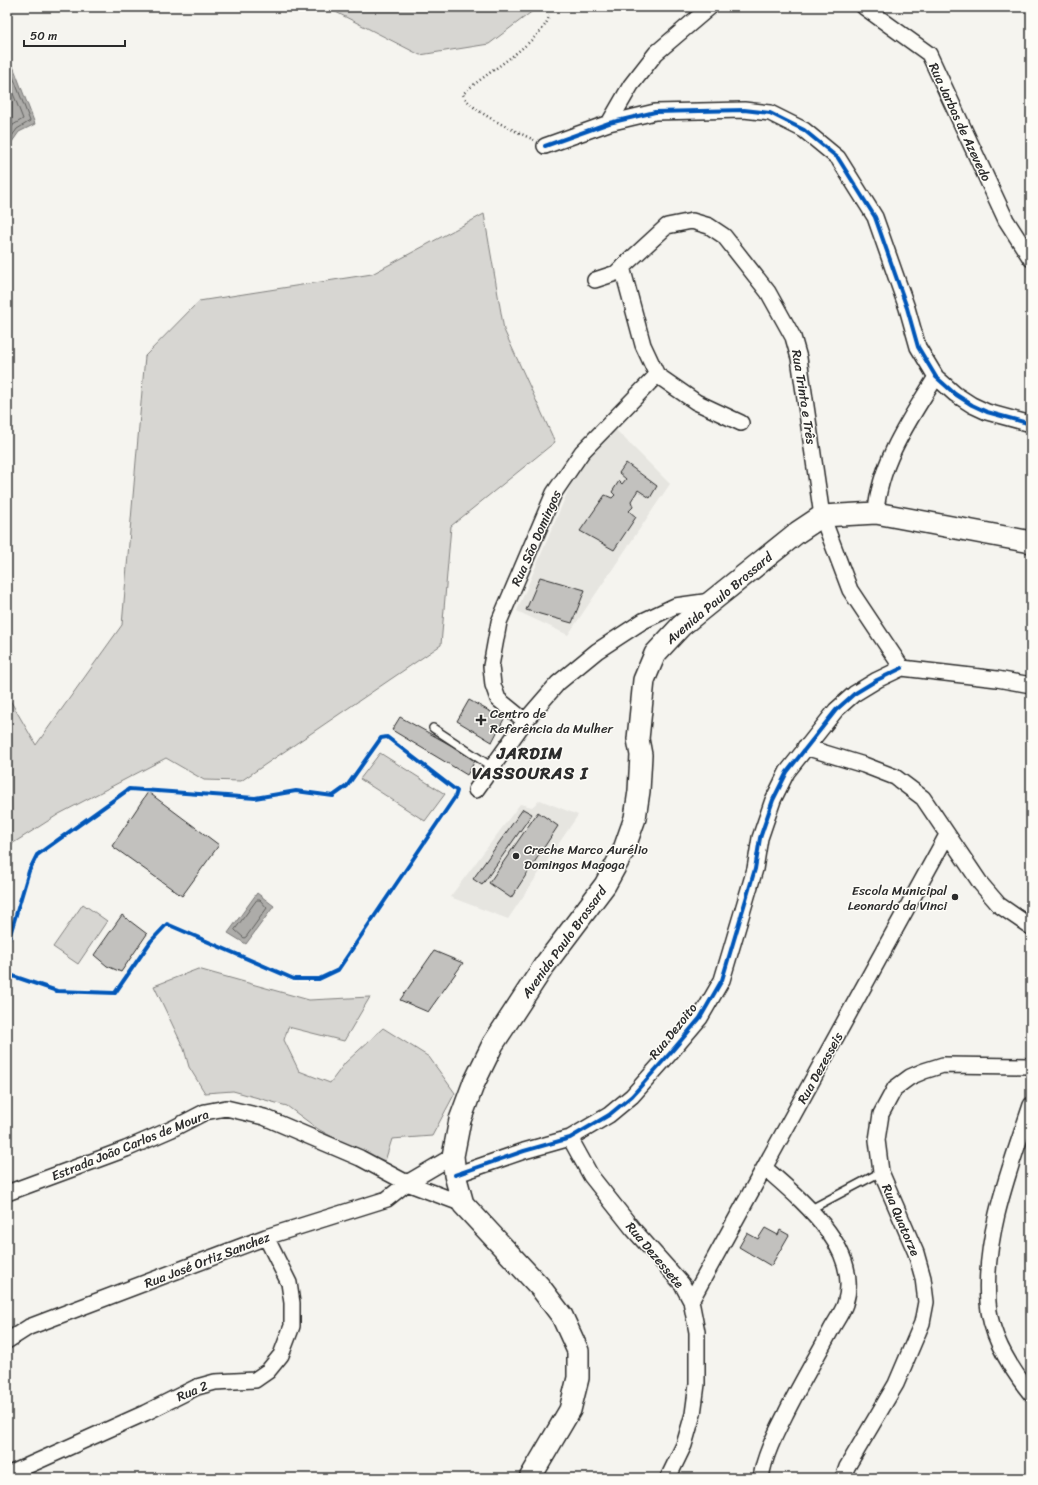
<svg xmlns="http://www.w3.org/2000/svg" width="1038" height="1485" viewBox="0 0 1038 1485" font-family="Sriracha,sans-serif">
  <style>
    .built { fill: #e6e5e0 }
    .green { fill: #d7d6d2; stroke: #81807e }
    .water { fill: #adaca9; stroke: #797877 }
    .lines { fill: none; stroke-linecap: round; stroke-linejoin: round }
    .shore { stroke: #5f5f5d; stroke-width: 1 }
    .building { fill: #c2c1be; stroke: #2b2b2b }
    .service-casing { stroke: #2b2b2b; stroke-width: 10 }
    .minor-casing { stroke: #2b2b2b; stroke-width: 18 }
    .secondary-casing { stroke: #2b2b2b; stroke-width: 24 }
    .path { stroke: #2b2b2b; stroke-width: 2.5; stroke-dasharray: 1 3; stroke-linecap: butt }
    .service { stroke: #fdfcf7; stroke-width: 7 }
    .minor { stroke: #fdfcf7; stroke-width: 15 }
    .secondary { stroke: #fdfcf7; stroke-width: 21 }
    .cycleway-casing { stroke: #fdfcf7; stroke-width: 6 }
    .cycleway { stroke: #0057b8; stroke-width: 4 }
    .poi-dot { fill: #2b2b2b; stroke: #fdfcf7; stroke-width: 1.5 }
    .labels { text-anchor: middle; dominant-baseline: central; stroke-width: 3; stroke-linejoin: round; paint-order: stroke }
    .street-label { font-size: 13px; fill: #2b2b2b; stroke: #fdfcf7 }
    .poi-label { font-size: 13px; fill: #2b2b2b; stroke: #fdfcf7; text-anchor: start }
    .district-label { font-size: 17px; font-weight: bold; letter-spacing: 1px; fill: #2b2b2b; stroke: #fdfcf7 }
  </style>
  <rect width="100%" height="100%" fill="#f5f4ef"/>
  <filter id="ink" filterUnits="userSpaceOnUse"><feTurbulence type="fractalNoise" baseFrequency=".025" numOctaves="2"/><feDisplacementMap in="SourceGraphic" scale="8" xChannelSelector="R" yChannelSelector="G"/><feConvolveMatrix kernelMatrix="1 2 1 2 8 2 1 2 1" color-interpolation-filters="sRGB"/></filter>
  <g filter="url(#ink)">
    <!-- built -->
    <path class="built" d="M614,428L670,484L568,635L517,611L576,472Z
      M540,800L578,815L508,919L450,897L520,804L532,807Z"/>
    <!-- green -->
    <path class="green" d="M326,7H538L489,44L420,55Z
      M484,214L504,330L555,442L451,526L441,645L241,781L204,780L166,758L59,814L7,847V695L36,745L122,625L145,356L199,301L372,274Z
      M380,753L445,794L425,821L360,779Z
      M83,904L107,921L78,964L53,947Z
      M198,969L309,1000L370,997L344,1041L288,1027L284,1040L299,1071L330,1083L345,1063L383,1028L429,1057L455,1093L432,1136L392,1139L385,1161L354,1149L318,1129L287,1106L233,1091L205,1093L189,1067L184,1049L154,986Z"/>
    <!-- water -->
    <path class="water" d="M13,66L35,124L19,132L7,149V70Z
      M257,893L274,906L246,944L228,933Z"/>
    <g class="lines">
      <!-- shore -->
      <path class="shore" d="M7,73L12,74L30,121L17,129L7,143
        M7,78L23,119L13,125L7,135
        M257,900H260L267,908L246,937L244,938L235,930Z"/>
    </g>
    <!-- building -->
    <path class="building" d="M626,463L657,486L650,498L638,490L631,501L633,507L629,511L636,517L614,550L580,531L605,495L612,498L615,495L612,492L619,481L622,484L626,479L619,473Z
      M540,577L585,590L572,623L526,610Z
      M469,700L504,719L492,742L457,721Z
      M400,717L476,759L467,775L392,730Z
      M148,792L219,845L182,896L112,846Z
      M523,809L532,814L482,885L473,879Z
      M538,812L558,826L511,898L489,883Z
      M122,915L147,934L121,972L107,966L94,955Z
      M434,951L463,963L428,1012L400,1000Z
      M765,1228L778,1235L780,1230L789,1235L771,1266L739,1247L747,1233L758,1239Z"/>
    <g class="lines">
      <defs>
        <path id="service" d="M433,728L492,767
          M811,1209L881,1172"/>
        <path id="minor" d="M864,7L929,54L1006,220L1031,259
          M609,123L631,85L656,53L710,7
          M545,146L609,123L655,112L744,110L770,113L804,130L838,158L875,217L907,308L918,347L936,377L955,394L972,405L987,412L1031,424
          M622,267L643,345L657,375L696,402L741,423
          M595,280L616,273L667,226L692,221L709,226L724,236L768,292L793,337L799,358L822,516L850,590L902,668
          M876,513C879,463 910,419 936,377
          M902,668L997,679L1031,685
          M525,721L498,699L493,685L491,666L499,622L554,493L582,452L657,375
          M805,747L864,765L895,777L923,798L981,884L999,905L1031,927
          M476,790L525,721L558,683L597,651L643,621L675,606L711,601
          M1031,1105C1011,1166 983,1236 988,1302C990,1335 1010,1368 1031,1394
          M570,1138L591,1176L633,1229L682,1284L691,1301L697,1332V1384L693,1414L684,1445L668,1478
          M455,1175L524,1151L570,1138L609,1115L632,1096L672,1051L700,1018L722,980L755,869L760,838L773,800L787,772L836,710L854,694L877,680L902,668
          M7,1193L126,1149L172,1129L205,1112L226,1108L264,1117L360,1158L407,1183L463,1204
          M691,1301L947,835
          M7,1341L29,1327L266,1237L387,1199L407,1183L453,1156
          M7,1475L145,1413L197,1387L215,1382L255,1380L268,1371L281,1355L292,1326V1303L289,1283L266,1237
          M761,1478C764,1456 776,1433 786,1413C800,1385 816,1358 831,1330C835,1322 842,1313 845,1304C863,1249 800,1199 765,1168
          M843,1478L847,1467L896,1384L922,1323L926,1302L923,1278L916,1253L881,1172L877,1140L881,1114L895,1088L910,1077L924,1071L943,1065L1031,1066"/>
        <path id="secondary" d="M530,1478L570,1410L578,1378V1351L562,1316L540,1287L463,1204L455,1175L453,1156L460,1120L473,1085L493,1044L544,966L605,885L623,852L635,818L639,791L641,755L638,739L644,680L655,654L681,626L712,601L798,532L822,516L876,513L1031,542"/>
      </defs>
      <!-- service casing -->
      <use href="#service" class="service-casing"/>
      <!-- minor casing -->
      <use href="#minor" class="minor-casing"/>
      <!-- secondary casing -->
      <use href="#secondary" class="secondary-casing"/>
      <!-- path -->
      <path class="path" d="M534,140C516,131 470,112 463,94C482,75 546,39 549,15"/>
      <!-- service -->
      <use href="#service" class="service"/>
      <!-- minor -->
      <use href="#minor" class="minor"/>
      <!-- secondary -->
      <use href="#secondary" class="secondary"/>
      <defs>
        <path id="cycleway" d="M545,146L609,123L655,112L744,110L770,113L804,130L838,158L875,217L907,308L918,347L936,377L955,394L972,405L987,412L1031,424
          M7,945L29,871L37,855L129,789L255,798L296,791L333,796L347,786L381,738L387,737L457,791L455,797L338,970L319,979H294L167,924L151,941L115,993L57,991L7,974
          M455,1175L524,1151L570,1138L609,1115L632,1096L672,1051L700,1018L722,980L755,869L760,838L773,800L787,772L836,710L854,694L877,680L902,668"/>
      </defs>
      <!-- cycleway casing -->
      <use href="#cycleway" class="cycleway-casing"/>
      <!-- cycleway -->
      <use href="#cycleway" class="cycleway"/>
    </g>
  </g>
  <!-- markers -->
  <g class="poi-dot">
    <path d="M479 714h4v4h4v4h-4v4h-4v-4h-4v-4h4z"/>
    <circle cx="516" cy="856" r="4"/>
    <circle cx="955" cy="897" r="4"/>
  </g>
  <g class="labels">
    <!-- street labels -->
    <g class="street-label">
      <text transform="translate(960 122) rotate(65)">Rua Jarbas de Azevedo</text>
      <text transform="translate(804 397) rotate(81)">Rua Trinta e Três</text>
      <text transform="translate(536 538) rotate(-66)">Rua São Domingos</text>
      <text transform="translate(719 598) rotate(-40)">Avenida Paulo Brossard</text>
      <text transform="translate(564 942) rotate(-54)">Avenida Paulo Brossard</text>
      <text transform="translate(673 1031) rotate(-51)">Rua Dezoito</text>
      <text transform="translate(820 1068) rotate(-61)">Rua Dezesseis</text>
      <text transform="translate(130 1145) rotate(-22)">Estrada João Carlos de Moura</text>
      <text transform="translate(901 1220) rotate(67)">Rua Quatorze</text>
      <text transform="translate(655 1255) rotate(50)">Rua Dezessete</text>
      <text transform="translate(207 1260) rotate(-21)">Rua José Ortiz Sanchez</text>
      <text transform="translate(192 1391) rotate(-23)">Rua 2</text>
    </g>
    <!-- poi labels -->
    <g class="poi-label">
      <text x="490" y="713">Centro de<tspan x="490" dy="15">Referência da Mulher</tspan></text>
      <text x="524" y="849">Creche Marco Aurélio<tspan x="524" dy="15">Domingos Magoga</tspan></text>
      <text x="947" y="890" text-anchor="end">Escola Municipal<tspan x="947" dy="15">Leonardo da Vinci</tspan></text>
    </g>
    <!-- district labels -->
    <g class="district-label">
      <text x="530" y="753">JARDIM<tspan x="530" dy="20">VASSOURAS I</tspan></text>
    </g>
  </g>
  <!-- margin -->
  <rect width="1038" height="1485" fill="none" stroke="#fdfcf7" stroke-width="24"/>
  <rect x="12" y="12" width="1014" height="1461" fill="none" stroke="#2b2b2b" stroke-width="1.5" filter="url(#ink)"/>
  <!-- scale -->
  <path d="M24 40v6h101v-6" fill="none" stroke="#2b2b2b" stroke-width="2"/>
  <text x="30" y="40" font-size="12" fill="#2b2b2b" stroke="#fdfcf7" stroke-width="3" paint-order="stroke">50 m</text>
</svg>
